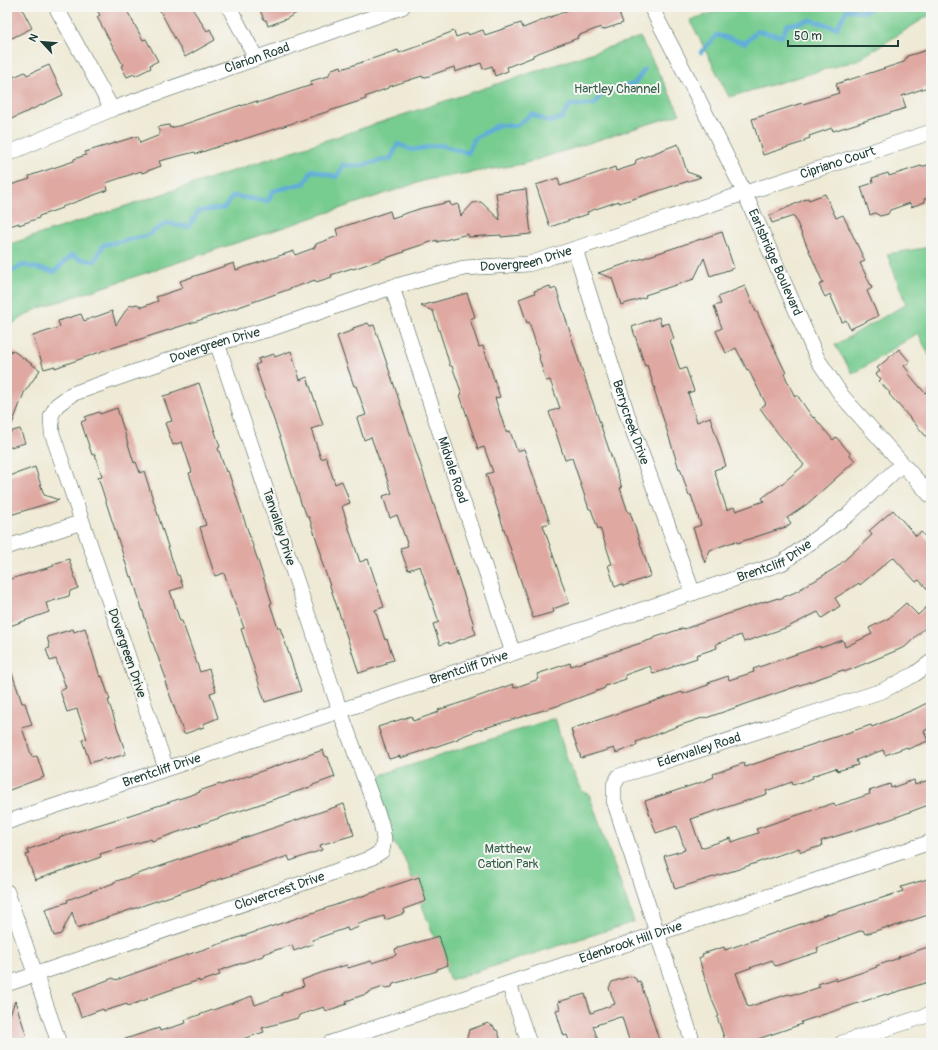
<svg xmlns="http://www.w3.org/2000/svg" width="938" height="1050" viewBox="0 0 938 1050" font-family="Pangolin,sans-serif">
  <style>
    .green { fill: #77cc90; stroke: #4b8462 }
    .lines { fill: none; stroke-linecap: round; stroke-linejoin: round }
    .stream { stroke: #60add9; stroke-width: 4.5 }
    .building { fill: #dfa8a1 }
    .minor-casing { stroke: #3e574c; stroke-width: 16 }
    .minor { stroke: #fff; stroke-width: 15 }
    .labels { text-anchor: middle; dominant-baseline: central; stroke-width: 4; stroke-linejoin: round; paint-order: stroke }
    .street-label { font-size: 13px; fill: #1f3d34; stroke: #f6f6f2 }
    .park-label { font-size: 13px; fill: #35614b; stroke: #f6f6f2 }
  </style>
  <rect width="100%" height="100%" fill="#f6f6f2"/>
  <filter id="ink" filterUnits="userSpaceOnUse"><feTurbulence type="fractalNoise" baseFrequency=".025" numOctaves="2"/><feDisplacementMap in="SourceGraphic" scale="8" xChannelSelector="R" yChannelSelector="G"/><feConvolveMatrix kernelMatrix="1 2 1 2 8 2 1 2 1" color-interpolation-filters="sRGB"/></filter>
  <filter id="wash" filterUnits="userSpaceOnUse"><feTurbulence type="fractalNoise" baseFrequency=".012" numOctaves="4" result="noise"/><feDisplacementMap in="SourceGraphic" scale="16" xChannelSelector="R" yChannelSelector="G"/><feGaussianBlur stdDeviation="0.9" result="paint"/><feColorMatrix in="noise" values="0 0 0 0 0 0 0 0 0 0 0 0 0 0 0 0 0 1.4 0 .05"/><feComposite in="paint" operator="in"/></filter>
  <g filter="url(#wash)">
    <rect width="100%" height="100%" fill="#efead5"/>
    <!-- green -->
    <path class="green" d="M730,7H931V14L858,60L729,97L690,20Z
      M640,37L680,114L523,164L426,180L37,309L7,327V245Z
      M931,247V359L918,333L853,374L835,345L906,304L887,254Z
      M555,718L568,763L583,792L589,794L634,922L450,980L404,857L393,842L375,777Z"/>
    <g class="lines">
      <!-- stream -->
      <path class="stream" d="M701,52L717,35L745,43L757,31L782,36L787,25L811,20L837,28L847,9L863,12L873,7
        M7,274L23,265L54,272L72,255L80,259L95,261L103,245L147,236L166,223L188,227L199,211L224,208L233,196L268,201L273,191L305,183L312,170L337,177L343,165L359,166L391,158L398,144L412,150L440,145L468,153L474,139L498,125L516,126L532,114L549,122L562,118L570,105H594L603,92L634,84L644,70"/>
    </g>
    <g id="blocks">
      <!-- building -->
      <path class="building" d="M7,7H21L32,28L12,38L11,37L7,39Z
        M95,7H125L143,40L146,39L158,61L150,65L151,68L135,76L134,74L127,77L121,66L123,65L97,17L100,15Z
        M158,7H191L207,31L210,29L215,40L185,57Z
        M259,7H307L286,19L268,26L266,20H264Z
        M576,7H617L623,23L602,30L601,27L577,36L578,38L533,55V57L507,67L508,71L495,76L492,66L483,69L481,63L455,72L454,67L423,78L422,76L388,87V88L365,97L366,99L226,145V144L196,154L195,152L159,161L161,166L142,173L141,171L106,183L108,190L62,207V208L39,216V218L19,225V223L7,227V186L30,179L29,176L74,161V159L86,155L85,152L138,136L140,143L160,135L158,127L169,125L170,128L182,125L241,105V106L257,101V103L312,85L311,81L328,76L332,69L341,66L342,69L398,50L399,53L424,44L423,43L454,31L456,37L468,33V35L483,30L485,35L521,23L523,28Z
        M931,49V86L902,96L906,108L833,131L832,128L809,136L810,138L804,140V142L763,155L752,119L802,103L803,104L839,93L836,84L904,62L907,56Z
        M49,65L63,95L7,121V80L25,72L27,75Z
        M678,144L687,172L701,177L636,198L619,203V201L587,212L588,214L550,227L536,185L558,178L560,186L615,167L616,171L635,165L636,160Z
        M931,164V187L928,188L931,197L924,199L925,202L911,207L910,203L890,210L888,214L880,216L875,213L870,215L861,187L873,183L872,178L888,173L889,176L921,166V167Z
        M526,189L531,234L501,237V235L468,237V234L437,242V240L403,251L404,252L353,269L352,268L331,275L332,277L316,282L315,280L222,313L103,351L55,368V366L44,369L33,336L60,327L58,321L81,314L84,321L112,311L116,325L129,306L137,304L142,307L158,301L156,297L183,288L180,281L234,263L236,270L294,251L295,255L314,248L316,244L338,236L336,229L390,211L392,218L422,208L450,202L451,206L458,204L461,216L473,203L481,202L500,220L496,193Z
        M825,194L836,218L843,215L865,261L860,263L872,288L867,291L878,316L850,329L846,320L842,322L830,294L825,297L819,285L823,283L794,216L772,223L769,216L808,198L809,200Z
        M722,232L734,268L710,276L704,258L694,279L645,295L646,297L621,305L612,278L598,273Z
        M550,286L551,290L556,288L582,370L622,488H620L628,512H630L651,576L623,586L622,584L615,587L608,565L612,564L600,528L598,529L591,509H589L572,458L565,460L549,412L560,408L550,380L546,381L539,358L540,357L529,322L527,323L519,299L535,293L534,291Z
        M745,286L756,312H757L786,373L784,374L795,397L797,395L813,418L814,417L833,440L836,437L850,453V455L855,461L806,505L787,518L791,523L786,527L737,543L736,541L710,550L705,563L693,528L701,525L691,495L689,496L680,468L679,469L654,389H655L647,365L645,366L632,327L659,317L661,325L669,323L674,339L670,340L680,370L686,368L694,391L688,393L697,422L710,417L726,466L714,470L727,510L734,507L736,511L764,501L762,498L783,483L804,465L777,432L760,408L766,404L748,369L747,370L736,348L726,353L716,331L722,328L714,306L721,304L718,297Z
        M467,293L475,317L470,319L479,347L483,346L500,397L495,398L506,432L510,431L517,451L524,449L550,523L543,525L569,603L553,609L554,612L533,618L486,474L493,472L484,447L478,449L460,395L462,394L452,366H450L446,352L433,311L421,306Z
        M368,323L370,326L374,325L474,625H473L476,634L449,644L448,642L440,645L433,624L439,622L420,566L408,570L400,548L408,546L397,515L390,518L383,496L392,493L382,465H381L371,437L364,440L357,418L366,415L356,386H354L337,336L354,330L353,328Z
        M7,349L11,352L12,350L40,370L24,393L9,432L20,429L25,443L7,448Z
        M899,349L910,362L904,366L909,372L908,373L925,393L931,387V442L889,394L890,393L879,381L881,379L876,374L880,371L877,368Z
        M291,351L300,380L307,377L323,425L311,429L321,459L326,457L335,484L342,481L350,503L342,506L350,532L360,562L368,559L384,607L375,610L385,640L387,639L394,660L386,662L387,664L359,673L320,556H322L309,517H307L303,506H302L283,446L255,365L260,363L258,359L274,354L275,357Z
        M199,383L220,447L218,448L226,472L228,471L272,603L270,604L278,628H280L284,639L301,691L265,702L241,629L244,628L224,573L215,576L208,554L200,527L206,525L189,473L192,472L182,442L173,445L165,423L172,421L163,396L171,394V393Z
        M117,408L134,463L136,462L140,473L144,471L177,575H179L183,587L170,591L180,621H182L200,672L209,669L216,691L210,693L218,718L203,724L204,727L184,734L165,682L167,681L152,641L132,576L130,577L126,564L98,477L102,476L95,454L92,455L81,422L86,420L85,417L99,412L100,414Z
        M35,467L44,495L59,500L7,516V477Z
        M893,510L916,536L921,532L931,543V593L919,580L916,582L893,557L860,585L859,583L835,598L840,606L822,618L818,612L788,627L744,642L741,635L716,644L717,648L696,655L697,658L673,666V667L653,674L650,666L625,675L626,679L605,686V688L557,706L478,730L458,738V739L414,754L400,758V756L389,759L378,727L411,716L413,721L439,712L438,710L460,703L513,684L514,688L539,679L537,674L570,663L571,666L653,639V638L684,628V629L766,601V602L778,598L779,599L798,591L810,582L811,583L837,567L872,535L869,531Z
        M69,559L78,588L70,591L69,596L46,603L49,612L7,627V580L54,566L53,564Z
        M906,603L918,615L931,603V622L905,647L852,669L844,672L843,670L706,718L705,717L681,725L636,742L637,745L616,753L614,748L581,758L571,729L682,692L683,694L708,685V683L728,676L729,680L754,672L753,669L820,646V648L843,640L845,647L872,634L869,628L889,618Z
        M85,628L100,677L102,676L110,700H108L126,754L106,760L105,758L90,763L82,740L87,739L77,709L67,712L60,691L66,688L56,659L50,661L46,649L50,648L47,637L73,629L74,632Z
        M7,664H9L22,703H25L32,725L22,728L32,757L37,756L44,777L7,791Z
        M931,701V727L924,731L928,741L908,749L907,747L885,755L883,750L856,760L858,765L837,771L836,768L812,776L813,778L793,785L792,782L766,791L767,794L691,819L701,848L731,838L732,842L758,833L756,829L834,803L835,806L870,794L869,791L890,784L891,788L914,780L915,785L931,779V804L891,819L821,841L822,846L801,852L799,848L739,869L675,889L664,856L685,850L677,826L656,833L645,801L702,782L714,777L713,774L744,763L745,767L871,725L872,727L915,709Z
        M323,750L325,756L328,757L335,777L313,785V786L152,841L151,839L100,854L101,857L35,880L26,855L29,854L27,850L60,838L59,837L127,816L200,792L199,791L220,784L221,785Z
        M344,804L354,835L320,845L322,850L290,861L288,856L77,928L72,912L61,934L54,936L45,909L68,902L67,900L114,883V882Z
        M419,877L426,901L404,909L405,913L385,920L384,916L358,924L359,927L348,931L347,928L312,940L313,944L294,951L292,945L263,954V956L218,971L220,975L199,982V980L147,998L148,999L128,1006L127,1004L104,1011L103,1009L81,1017L73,993L113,978L116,980L166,962Z
        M931,878V914L889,928L888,927L865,934L863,930L838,939L839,940L817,948L818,952L775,966L772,960L736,973L748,1007L789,994L791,995L798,993L799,994L820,987L818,984L836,978V981L860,973L877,967L876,966L899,958L898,957L931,946V981L887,995L886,994L807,1020L801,1022L802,1024L758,1039L759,1043H726L717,1017L719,1016L709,993L699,958L703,956L702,954L724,947L725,950L821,917L822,916L828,914L829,915L876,900L903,891L901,887Z
        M439,936L448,965L437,969V971L393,984L392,987L386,988L383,987L369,992V993L346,1001L347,1004L326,1011L324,1007L299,1015L298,1018L262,1028L264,1032L231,1043H120L119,1041L159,1028L160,1031L186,1023L185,1020L252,996L255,1005L282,995V993L304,986L302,980L326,971L347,965L348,968L371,961L372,963L396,955L395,949Z
        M631,976L636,979L637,982L640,981L660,1043H630L622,1017H620L593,1026L599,1043H570L567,1035L564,1036L559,1021L556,1010L560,1009L558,1002L585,994L591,1013L615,1004L609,988L612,982Z
        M15,1001L27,1037L7,1043V1016L10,1015Z
        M488,1023L494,1027L495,1030H497L502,1043H469L467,1037L469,1030Z"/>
    </g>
  </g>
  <g filter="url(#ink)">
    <use href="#blocks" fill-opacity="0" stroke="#3e574c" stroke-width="1"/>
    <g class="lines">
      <defs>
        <g id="minor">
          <path d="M56,7L112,109"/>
          <path d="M229,7L256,58"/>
          <path id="s1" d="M651,7L695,92L745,194L818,360L842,396L931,496"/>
          <path id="s2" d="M7,154L112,109L402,7"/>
          <path id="s3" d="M575,249L629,420L693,593"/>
          <path id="s4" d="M392,287L513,653"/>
          <path d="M7,547L82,522"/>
          <path id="s5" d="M166,768L52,433L51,416L57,405L72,394L217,343L270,329L392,287L464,268L529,264L931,132"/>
          <path id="s6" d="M7,822L782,563L848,515L902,464"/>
          <path d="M7,892L59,1043"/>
          <path id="s7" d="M7,984L318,878L371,858L382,851L384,839L381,823L340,711L217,343"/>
          <path d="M509,984L529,1043"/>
          <path id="s8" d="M330,1043L931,842"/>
          <path id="s9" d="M693,1043L614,801V785L619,776L882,691L915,674L931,662"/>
          <path d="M842,1043L931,1014"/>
        </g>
      </defs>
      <!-- minor casing -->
      <use href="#minor" class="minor-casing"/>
      <!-- minor -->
      <use href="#minor" class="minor"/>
    </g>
  </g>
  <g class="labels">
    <!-- street labels -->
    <g class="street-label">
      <text stroke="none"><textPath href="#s2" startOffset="268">Clarion Road</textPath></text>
      <text stroke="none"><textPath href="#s5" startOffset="1204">Cipriano Court</textPath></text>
      <text stroke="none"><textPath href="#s5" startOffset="877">Dovergreen Drive</textPath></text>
      <text stroke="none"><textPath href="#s1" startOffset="284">Earlsbridge Boulevard</textPath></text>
      <text stroke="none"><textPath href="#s5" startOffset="553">Dovergreen Drive</textPath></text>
      <text stroke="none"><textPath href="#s3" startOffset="182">Berrycreek Drive</textPath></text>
      <text stroke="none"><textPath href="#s4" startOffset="193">Midvale Road</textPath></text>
      <text transform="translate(279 527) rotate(72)">Tanvalley Drive</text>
      <text stroke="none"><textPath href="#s6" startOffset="811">Brentcliff Drive</textPath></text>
      <text transform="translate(127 653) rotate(71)">Dovergreen Drive</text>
      <text stroke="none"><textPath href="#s6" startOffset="487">Brentcliff Drive</textPath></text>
      <text stroke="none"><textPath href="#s9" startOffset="365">Edenvalley Road</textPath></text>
      <text stroke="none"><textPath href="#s6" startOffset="163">Brentcliff Drive</textPath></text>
      <text stroke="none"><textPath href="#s7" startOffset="288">Clovercrest Drive</textPath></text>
      <text stroke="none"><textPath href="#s8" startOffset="317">Edenbrook Hill Drive</textPath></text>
    </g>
    <!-- park labels -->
    <g class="park-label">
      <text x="617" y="89">Hartley Channel</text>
      <text x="508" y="849">Matthew<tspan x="508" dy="15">Cation Park</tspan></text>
    </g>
  </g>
  <!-- margin -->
  <rect width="938" height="1050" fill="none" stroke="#f6f6f2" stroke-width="24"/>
  <!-- north arrow -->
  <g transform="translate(42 42) rotate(296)" stroke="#f6f6f2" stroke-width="3" paint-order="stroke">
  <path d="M0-3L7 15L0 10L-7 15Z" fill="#1f3d34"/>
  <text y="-6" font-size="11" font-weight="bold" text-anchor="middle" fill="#1f3d34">N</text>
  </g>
  <!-- scale -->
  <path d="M788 40v6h110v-6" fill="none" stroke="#1f3d34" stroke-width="2"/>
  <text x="794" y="40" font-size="12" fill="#1f3d34" stroke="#f6f6f2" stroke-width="3" paint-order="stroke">50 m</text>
</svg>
